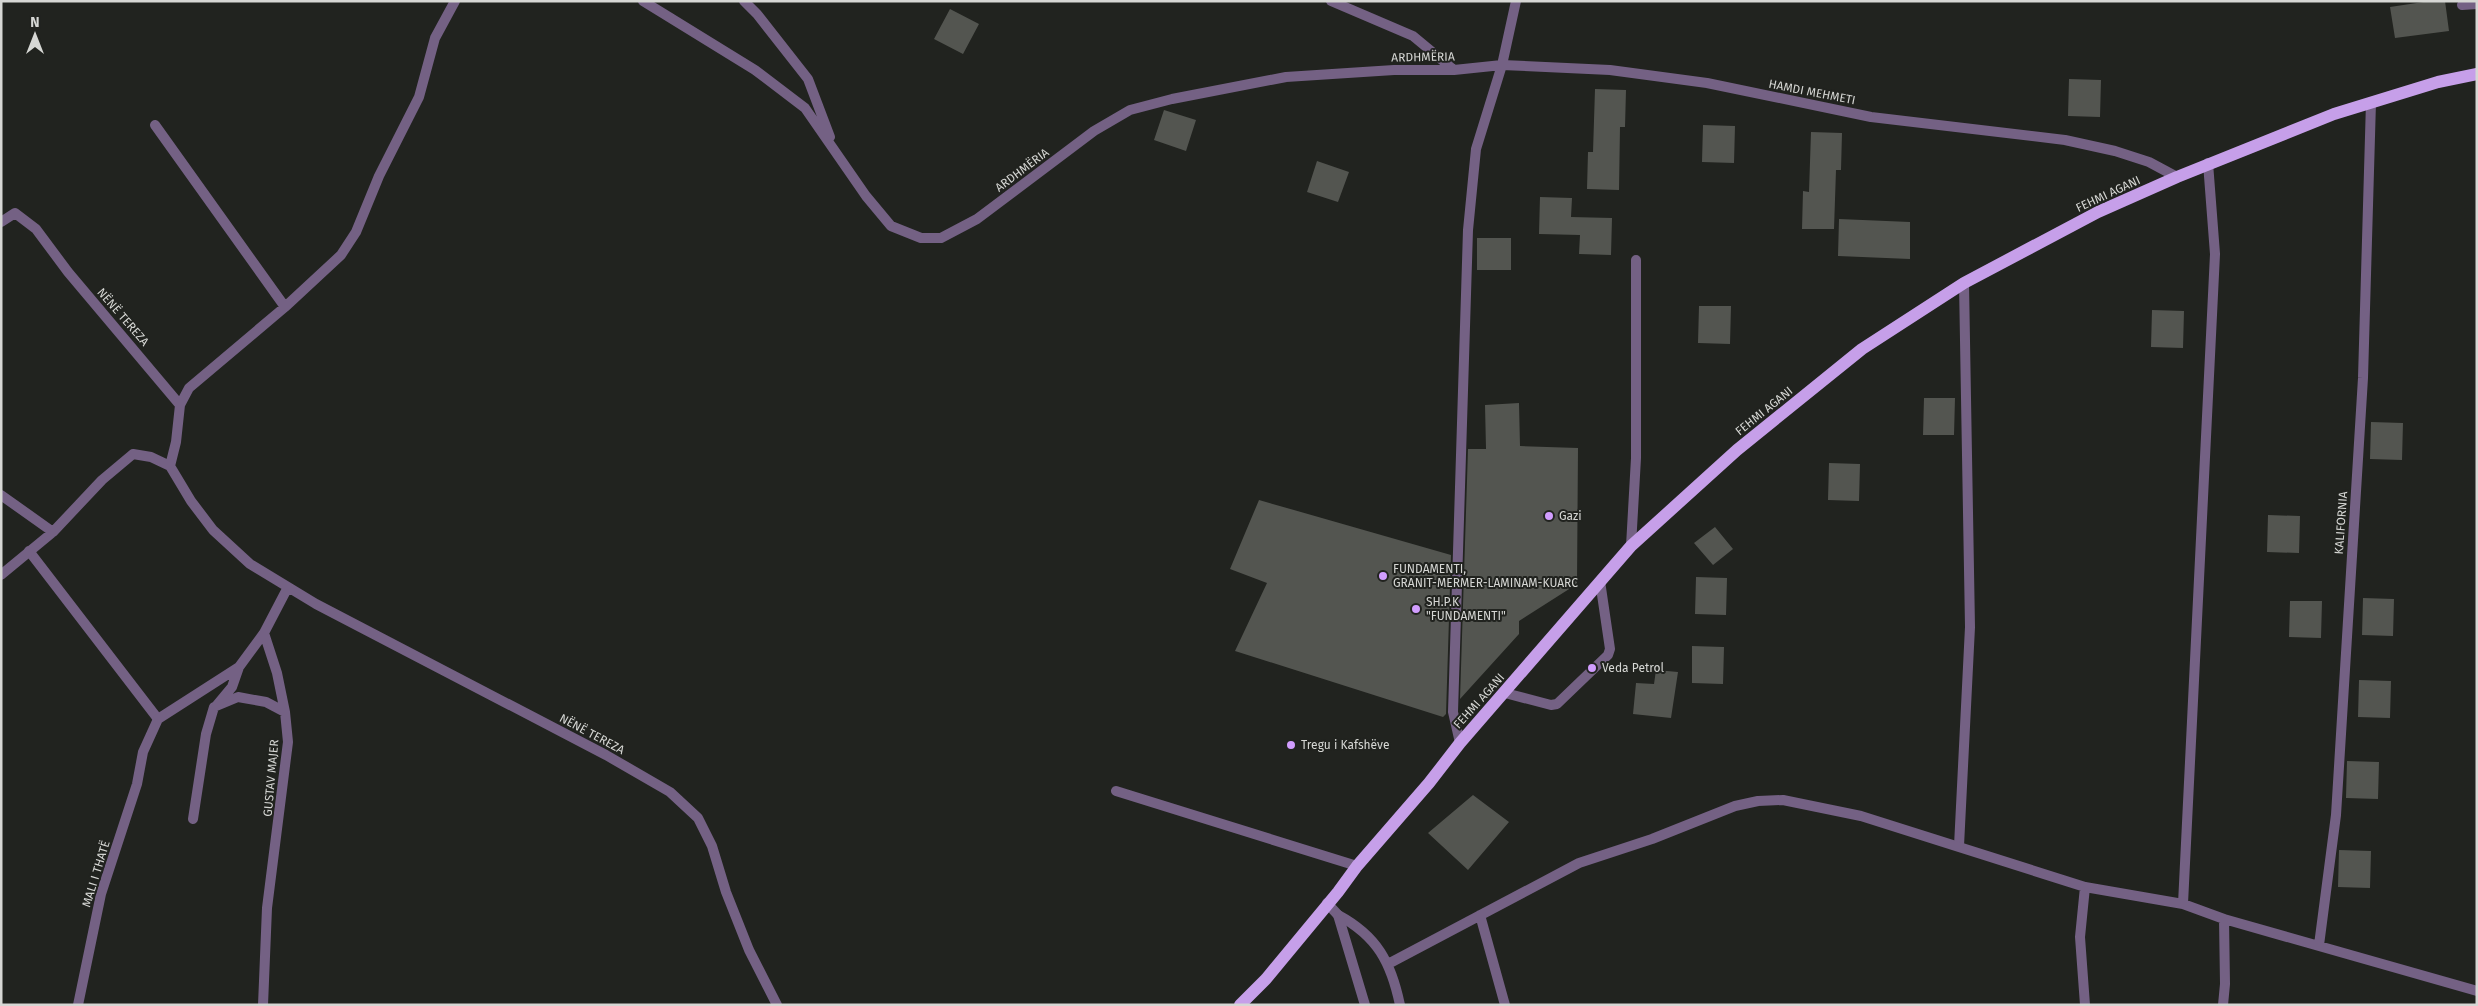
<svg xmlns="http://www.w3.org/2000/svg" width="2478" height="1006" viewBox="0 0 2478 1006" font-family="'Fira Sans',sans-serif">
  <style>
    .building { fill: #535550 }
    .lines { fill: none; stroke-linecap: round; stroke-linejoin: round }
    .service { stroke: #746184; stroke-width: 10 }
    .minor { stroke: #746184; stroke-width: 10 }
    .tertiary { stroke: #746184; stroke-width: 10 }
    .primary { stroke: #c69fe9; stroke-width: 12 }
    .poi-dot { fill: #d19dfe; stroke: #21231f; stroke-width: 2 }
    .labels { text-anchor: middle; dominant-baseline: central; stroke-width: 4; stroke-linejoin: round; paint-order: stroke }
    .street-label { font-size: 12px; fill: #d6d7d4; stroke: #21231f }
    .poi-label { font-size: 12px; fill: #d6d7d4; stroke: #21231f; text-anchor: start }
  </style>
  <rect width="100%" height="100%" fill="#21231f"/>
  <!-- building -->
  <path class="building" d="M2430,1H2445L2449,31L2395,38L2390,7Z
    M950,9L979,24L963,54L934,39Z
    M2069,79L2101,80L2100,117L2068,116Z
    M1595,89L1626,90L1625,127H1620L1619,190L1587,189L1588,152H1593Z
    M1164,110L1196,120L1186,151L1154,140Z
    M1703,125L1735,126L1734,163L1702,162Z
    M1811,132L1842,133L1841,170H1836L1834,229H1802L1803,191L1809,192Z
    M1317,161L1349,172L1338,202L1307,192Z
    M1540,197L1572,198L1571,217L1612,218L1611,255L1579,254L1580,235L1539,234Z
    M1839,219L1910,222V259L1838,256Z
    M1477,238H1511V270H1477Z
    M1699,306H1731L1730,344L1698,343Z
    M2152,310L2184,311L2183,348L2151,347Z
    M1924,398H1955L1954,435H1923Z
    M1519,403L1520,446L1578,448L1577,584L1519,621V634L1460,699L1468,449H1486L1485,405Z
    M2371,422L2403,423L2402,460L2370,459Z
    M1829,463L1860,464L1859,501L1828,500Z
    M1259,500L1451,555L1446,714L1443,717L1235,651L1267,583L1230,569Z
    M2268,515L2300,516L2299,553L2267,552Z
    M1715,527L1733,549L1713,565L1694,543Z
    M1696,577L1727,578L1726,615L1695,614Z
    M2363,598L2394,599L2393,636L2362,635Z
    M2290,601H2322L2321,638L2289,637Z
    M1692,646L1724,647L1723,684L1692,683Z
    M1656,670L1678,672L1671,718L1633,714L1636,683L1654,684Z
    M2359,680L2391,681L2390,718L2358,717Z
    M2347,761L2379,762L2378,799L2346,798Z
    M1473,795L1509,822L1468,870L1428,833Z
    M2339,850L2371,851L2370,888L2338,887Z"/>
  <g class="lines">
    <!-- service -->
    <path class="service" d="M2462,5L2477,4
      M29,551L158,719
      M1505,693L1551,705L1557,704L1608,655L1610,649L1600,581
      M1116,791L1357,866
      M1959,846L1970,627L1964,283"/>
    <!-- minor -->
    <path class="minor" d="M643,1L755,70L805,108L866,196L891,226L921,238H941L977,219L1094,131L1130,110L1172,99L1286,77L1394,70H1454L1502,65L1610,70L1707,83L1871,117L2065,140L2115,151L2149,162L2177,177
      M744,1L757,14L808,79L830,137
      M1331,1L1413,36L1454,70
      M155,125L285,307
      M1,222L15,213L36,229L68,272L180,405L176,442L170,466
      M180,405L189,388L285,307L341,255L356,232L379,176L419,97L435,38L455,1
      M1,495L53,532
      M1631,546L1636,458V260
      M1,575L53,532L102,480L133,454L151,457L170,466L191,501L213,530L250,564L316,604L606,755L670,792L698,818L712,846L726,892L749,950L777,1005
      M264,633L277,673L285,712
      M217,705L232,687L239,667
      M1460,743L1453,712L1468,230L1476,149L1502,65L1516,1
      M193,819L206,734L214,707L238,697L266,702L285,712L288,742L267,908L263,1005
      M2085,887L2080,937L2085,1005
      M2183,904L2215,254L2208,163
      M1338,915C1377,936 1391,962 1400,1005
      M1480,915L1505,1005
      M2319,945L2336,815L2363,378L2371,102
      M1388,964L1579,863L1652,839L1735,806L1758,801L1783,800L1861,816L2085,887L2183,904L2224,919L2477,991
      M78,1005L101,894L137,784L143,752L158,719L239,667L264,633L288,587
      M2223,1005L2225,984L2224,919"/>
    <!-- tertiary -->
    <path class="tertiary" d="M1327,903L1338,915L1365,1005"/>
    <!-- primary -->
    <path class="primary" d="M1240,1005L1266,979L1338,892L1357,866L1429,783L1460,743L1631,546L1737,450L1862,349L1964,283L2098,212L2177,177L2334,114L2438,82L2477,74"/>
  </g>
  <!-- markers -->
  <g class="poi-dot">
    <circle cx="1549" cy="516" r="5"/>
    <circle cx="1383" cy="576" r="5"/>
    <circle cx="1416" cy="609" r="5"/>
    <circle cx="1592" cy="668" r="5"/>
    <circle cx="1291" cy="745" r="5"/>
  </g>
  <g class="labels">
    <!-- street labels -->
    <g class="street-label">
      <text transform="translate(1423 57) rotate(-1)">ARDHMËRIA</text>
      <text transform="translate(1812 92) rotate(11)">HAMDI MEHMETI</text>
      <text transform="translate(1022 170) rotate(-37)">ARDHMËRIA</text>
      <text transform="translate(2108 194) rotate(-25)">FEHMI AGANI</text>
      <text transform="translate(123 317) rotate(49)">NËNË TEREZA</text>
      <text transform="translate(1764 411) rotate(-39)">FEHMI AGANI</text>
      <text transform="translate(2341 523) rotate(-86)">KALIFORNIA</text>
      <text transform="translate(1479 701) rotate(-48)">FEHMI AGANI</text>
      <text transform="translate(592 734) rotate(28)">NËNË TEREZA</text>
      <text transform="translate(271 778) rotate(-85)">GUSTAV MAJER</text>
      <text transform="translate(96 874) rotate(-73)">MALI I THATË</text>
    </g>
    <!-- poi labels -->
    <g class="poi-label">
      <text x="1559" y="516">Gazi</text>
      <text x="1393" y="569">FUNDAMENTI,<tspan x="1393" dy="14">GRANIT-MERMER-LAMINAM-KUARC</tspan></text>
      <text x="1426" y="602">SH.P.K<tspan x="1426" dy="14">"FUNDAMENTI"</tspan></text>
      <text x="1602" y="668">Veda Petrol</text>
      <text x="1301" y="745">Tregu i Kafshëve</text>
    </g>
  </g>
  <!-- border -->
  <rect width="2478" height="1006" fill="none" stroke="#d6d7d4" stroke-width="5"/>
  <!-- north arrow -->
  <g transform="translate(35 35)" stroke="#21231f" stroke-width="4" paint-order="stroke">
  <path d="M0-4L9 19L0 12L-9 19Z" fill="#d6d7d4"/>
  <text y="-8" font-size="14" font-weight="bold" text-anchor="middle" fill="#d6d7d4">N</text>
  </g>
</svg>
